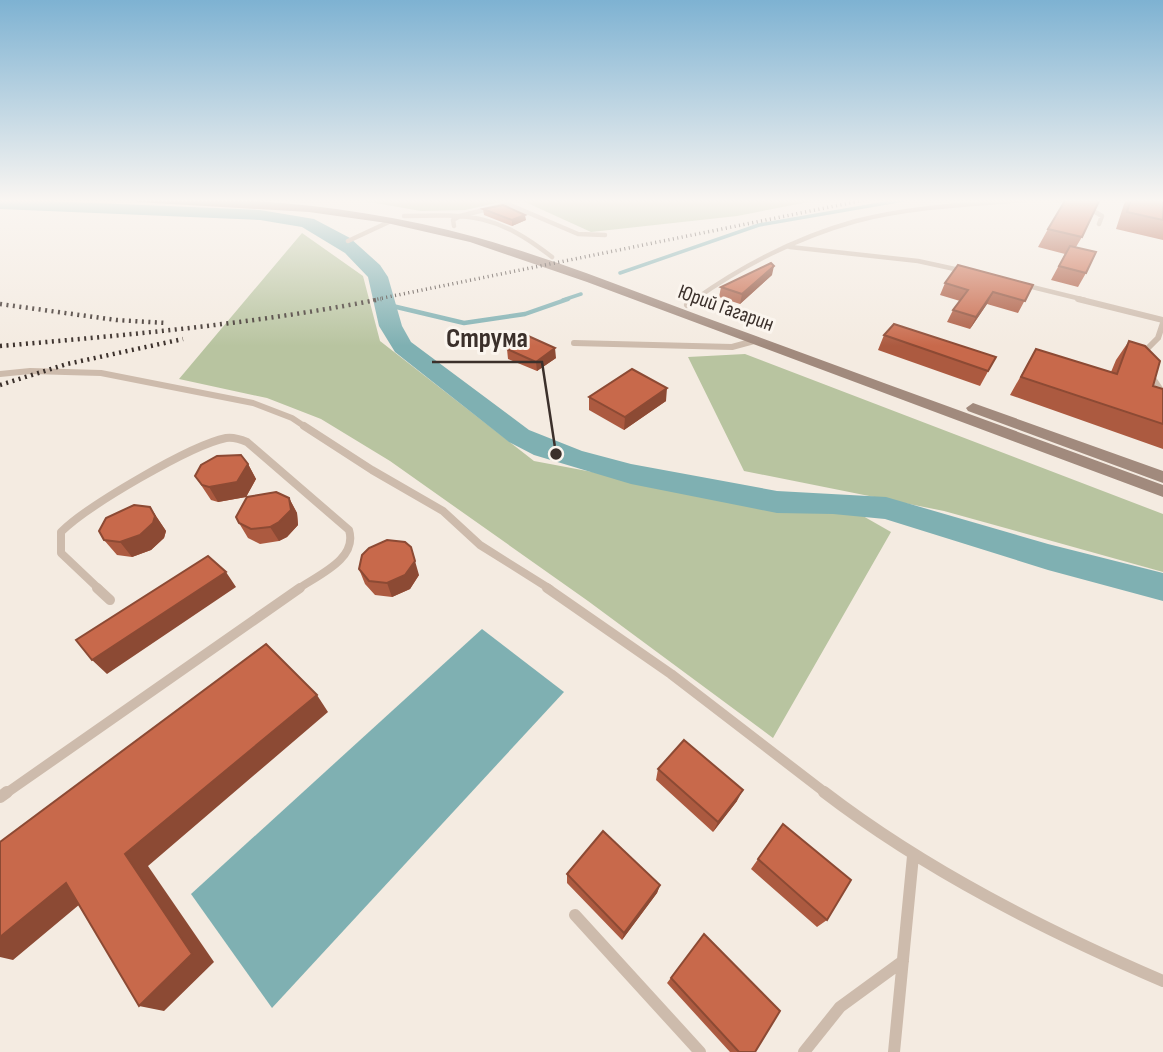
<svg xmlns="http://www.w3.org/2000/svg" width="1163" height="1052" viewBox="0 0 1163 1052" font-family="'Sofia Sans Condensed',sans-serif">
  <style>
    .green { fill: #b8c4a0 }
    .water { fill: #7fb0b2 }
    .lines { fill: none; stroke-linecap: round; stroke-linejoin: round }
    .stream-far1 { stroke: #7fb0b2; stroke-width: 3.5 }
    .stream { stroke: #7fb0b2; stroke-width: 4.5 }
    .river { fill: #7fb0b2; fill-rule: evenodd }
    .lane-far4 { stroke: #cdbbac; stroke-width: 4.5 }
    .lane-far3 { stroke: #cdbbac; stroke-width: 6 }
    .lane-far2 { stroke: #cdbbac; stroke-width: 8 }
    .lane-far1 { stroke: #cdbbac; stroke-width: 10 }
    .lane { stroke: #cdbbac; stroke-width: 12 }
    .secondary { fill: #a18a7d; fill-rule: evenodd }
    .rail-far1 { stroke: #3b302b; stroke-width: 3.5; stroke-dasharray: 1 3.5; stroke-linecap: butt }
    .rail { stroke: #3b302b; stroke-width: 4.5; stroke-dasharray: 2 4.5; stroke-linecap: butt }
    .wall { fill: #ac5a40 }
    .shaded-wall { fill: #8c4a34 }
    .building { fill: #c8694b; stroke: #8c4a34; stroke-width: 2 }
    .labels { text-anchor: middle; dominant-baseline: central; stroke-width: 6; stroke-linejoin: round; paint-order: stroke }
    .far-street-label { font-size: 21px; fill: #3b302b; stroke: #fbf5ee }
    .leader { fill: none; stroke: #3b302b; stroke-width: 2.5 }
    .callout-dot { fill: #3b302b; stroke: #fbf5ee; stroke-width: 2.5 }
    .callout-label { font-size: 28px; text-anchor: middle; font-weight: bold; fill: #3b302b; stroke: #fbf5ee; stroke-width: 6; stroke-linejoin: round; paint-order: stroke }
  </style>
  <rect width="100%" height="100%" fill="#f4ebe1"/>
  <!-- green -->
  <path class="green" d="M352,199H824L737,216L591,232L523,201H505L465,210L421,211Z
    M302,233L363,276L380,341L534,461L794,510L856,512L891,532L773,738L588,601L390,461L321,419L267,398L179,379Z
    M745,354L1163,514V572L944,511L744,471L688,357Z"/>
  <!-- water -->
  <path class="water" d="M482,629L564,692L272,1008L191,894Z"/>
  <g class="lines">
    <!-- stream-far1 -->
    <path class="stream-far1" d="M620,273L759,225L909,199
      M563,300L581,294"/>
    <!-- stream -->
    <path class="stream" d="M384,304L464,323L525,314L568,299"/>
    <!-- river -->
    <path class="river" d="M0,199L260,210L314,219L350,238L380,265L388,277L402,326L411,342L529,430L582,451L631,464L777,491L886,497L1048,544L1163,573V601L1048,570L885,519L833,514L777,513L631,484L534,455L509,442L395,352L379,326L368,277L345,253L302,227L260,220L0,209Z"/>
    <!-- lane-far4 -->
    <path class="lane-far4" d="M1050,199L1073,202
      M1085,206L1102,216L1099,224
      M404,216C472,214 497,214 552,257
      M454,226L453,220L460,216L508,204L578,234L605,235
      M348,241L391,221
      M790,247L918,261L964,271
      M1024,285L1085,300
      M694,300C742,266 798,237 856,221C914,206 976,204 1036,199"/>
    <!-- lane-far3 -->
    <path class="lane-far3" d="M1078,299L1163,320
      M687,305L696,299
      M574,343L732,347L754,341
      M1142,354L1158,338L1163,323
      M0,374L30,371L101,373L253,403L292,418L307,428
      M1150,374L1163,393"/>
    <!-- lane-far2 -->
    <path class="lane-far2" d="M304,426L372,470L443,511L480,545L550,589
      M99,589L61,553V532C87,506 191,445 226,438C233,437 240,439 247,442L349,530C358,559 318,575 298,589"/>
    <!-- lane-far1 -->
    <path class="lane-far1" d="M97,588L110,600
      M547,588L671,674L827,794
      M5,794L300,588"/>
    <!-- lane -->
    <path class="lane" d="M824,792C927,871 1045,930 1163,981
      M0,797L7,792
      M575,915L700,1052
      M804,1052L840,1007L903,961
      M894,1052L913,856"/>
    <!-- secondary -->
    <path class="secondary" d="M132,199C246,195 365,207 475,237C571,264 663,303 756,336C892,386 1027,435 1163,485V497L587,282L470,242L387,223L309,212L137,202Z
      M973,403L1163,471V483L968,411L966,408Z"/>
    <!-- rail-far1 -->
    <path class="rail-far1" d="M373,300L869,199"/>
    <!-- rail -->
    <path class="rail" d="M0,304L116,320L167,323
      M0,346C128,335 255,324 381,299
      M0,385L67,364L183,339"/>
  </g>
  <!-- wall -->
  <path class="wall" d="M1127,199H1163V240L1116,229L1124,204Z
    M483,209L526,220L512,226L484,215Z
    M1048,229L1082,237L1076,247L1086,273L1078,287L1051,280L1065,254L1038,247Z
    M772,275L740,304L719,297L721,287Z
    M945,283L1033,285L1018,313L987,304L970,329L947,322L953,310L960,301L940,295Z
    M884,335L996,357L980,386L878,350Z
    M1129,341L1153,386L1163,389V449L1010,395L1036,349L1111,372L1116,360Z
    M507,349L556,358L537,371L508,359Z
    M589,397L666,401L624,430L589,410Z
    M248,464L256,479L246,497L218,502L211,500L195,476Z
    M289,498L297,513L298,525L287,537L279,541L260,544L248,538L239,523Z
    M150,507L166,531L164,538L151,550L132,557L117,555L104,540Z
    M359,569L419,575L410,589L392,597L375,595L365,584Z
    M658,769L737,801L713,832L656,780Z
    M783,824L827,920L817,927L751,869Z
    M567,874L660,885L657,893L622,940L567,883Z
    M704,934L755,1052H730L667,983Z"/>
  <!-- shaded-wall -->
  <path class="shaded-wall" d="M525,215L526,220L512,226V220Z
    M774,266L772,275L740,304L742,294Z
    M993,292L987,304L970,329L976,317Z
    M555,348L556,358L537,371L536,362Z
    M667,388L666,401L624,430L625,417Z
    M248,464L256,479L246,497L218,502L209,487Z
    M289,498L297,513L298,525L287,537L279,541L270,527Z
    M150,507L166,531L164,538L151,550L132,557L120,542Z
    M411,547L419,575L410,589L392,597L387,583Z
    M226,572L236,587L107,674L92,660Z
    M317,695L328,712L148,866L214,962L164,1011L139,1006L125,854Z
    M743,790L737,801L713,832L718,822Z
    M66,883L92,894L13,960L0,957V937Z
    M660,885L657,893L622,940L624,933Z"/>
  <!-- building -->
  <path class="building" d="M1066,199H1100L1082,237L1048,229Z
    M1131,199H1163V220L1127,212Z
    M503,205L525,215L512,220L483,209Z
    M1070,246L1096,252L1086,273L1059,266Z
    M771,263L774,266L742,294L721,287Z
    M958,265L1033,285L1025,301L993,292L976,317L953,310L968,290L945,283Z
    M894,324L996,357L988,371L884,335Z
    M526,335L555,348L536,362L507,349Z
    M1129,341L1145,346L1160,361L1153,386L1163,389V424L1021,377L1036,349L1117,374Z
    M632,369L667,388L625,417L589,397Z
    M241,455L248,464L237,482L209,487L202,485L195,476L201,465L217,456Z
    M276,492L289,498L291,510L279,522L270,527L251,529L239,523L236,517L247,497Z
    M134,505L150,507L155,516L153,523L140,535L120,542L104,540L99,531L106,518Z
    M387,540L405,542L411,547L415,561L405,575L387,583L369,581L359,569L362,555L369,548Z
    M208,556L226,572L92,660L76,640Z
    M266,644L317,695L125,854L192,954L139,1006L66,883L0,937V842Z
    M684,740L743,790L718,822L658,769Z
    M783,824L851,880L827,920L758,859Z
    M603,831L660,885L624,933L567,874Z
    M704,934L780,1011L755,1052H739L671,978Z"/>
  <!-- sky -->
  <linearGradient id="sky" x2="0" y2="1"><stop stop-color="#7eb2d2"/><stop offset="0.58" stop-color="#faf6f2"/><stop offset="1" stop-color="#faf6f2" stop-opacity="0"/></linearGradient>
  <rect width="1163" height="346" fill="url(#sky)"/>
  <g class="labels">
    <!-- far-street labels -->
    <g class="far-street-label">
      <text transform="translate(726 308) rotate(20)">Юрий Гагарин</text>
    </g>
  </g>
  <!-- callouts -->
  <path class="leader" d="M556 454L542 362H432"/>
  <circle class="callout-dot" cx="556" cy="454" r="7"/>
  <g class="callout-label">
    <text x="487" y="347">Струма</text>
  </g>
</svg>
